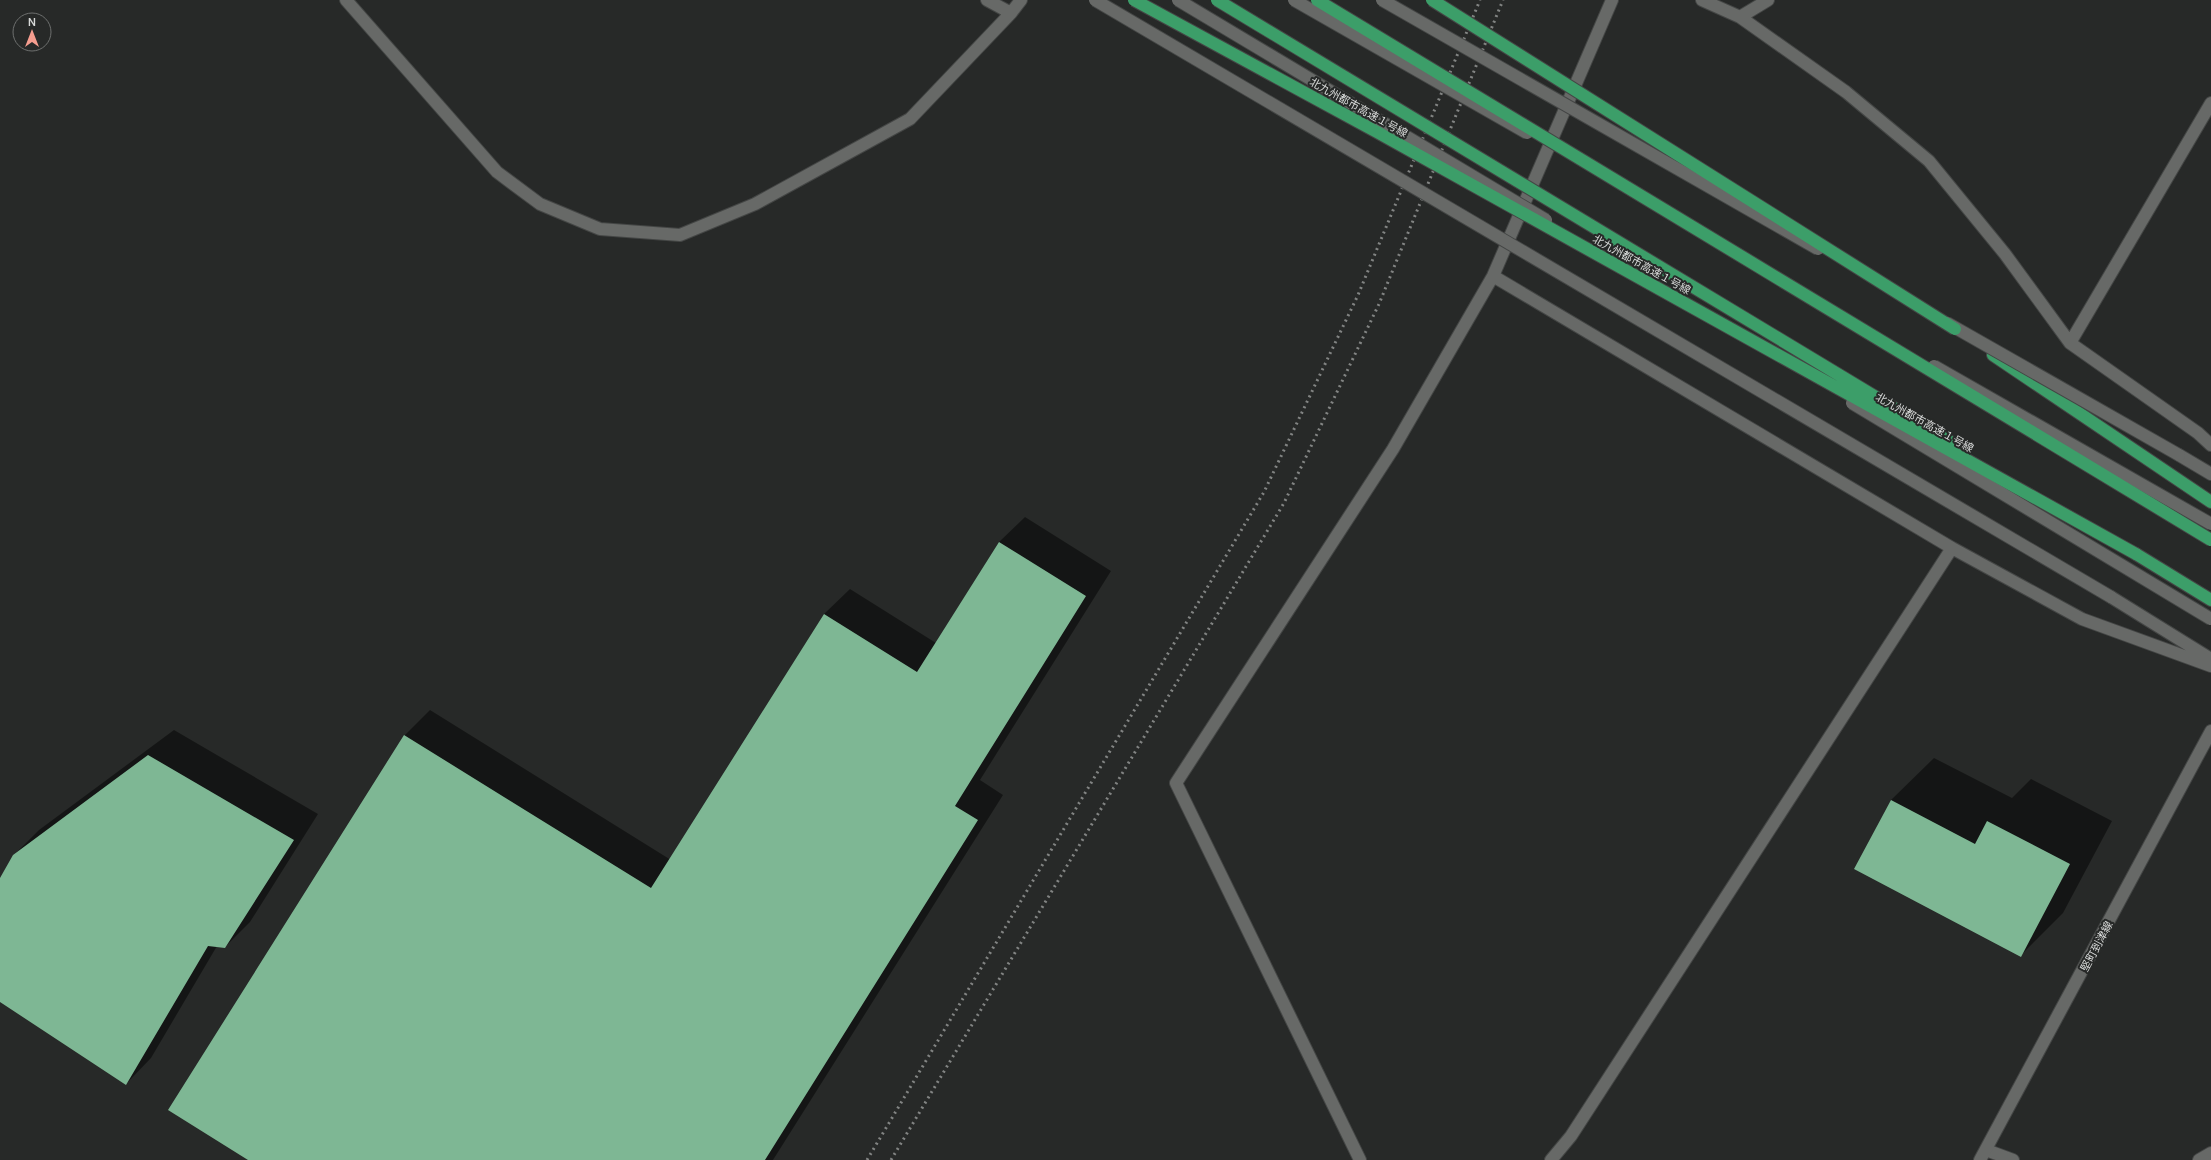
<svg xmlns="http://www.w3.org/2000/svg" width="2211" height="1160" viewBox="0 0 2211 1160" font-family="Manrope,'Noto Sans JP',sans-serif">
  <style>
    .shadow { fill: #0007 }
    .building { fill: #7eb794 }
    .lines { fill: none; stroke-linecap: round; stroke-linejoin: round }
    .minor-casing { stroke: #444645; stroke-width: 14 }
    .tertiary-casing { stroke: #444645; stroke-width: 14 }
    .secondary-casing { stroke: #444645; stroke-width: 14 }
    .motorway-casing { stroke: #444645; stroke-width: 14 }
    .minor { stroke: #676967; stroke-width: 12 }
    .tertiary { stroke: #676967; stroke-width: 12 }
    .secondary { stroke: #676967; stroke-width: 12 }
    .motorway { stroke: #3c9e69; stroke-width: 12 }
    .rail { stroke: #828483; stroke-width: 3; stroke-dasharray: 2 4; stroke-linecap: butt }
    .minor-bridge-casing { stroke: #444645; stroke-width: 14; stroke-linecap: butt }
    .tertiary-bridge-casing { stroke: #444645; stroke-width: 14; stroke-linecap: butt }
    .motorway-bridge-casing { stroke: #444645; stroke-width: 14; stroke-linecap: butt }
    .minor-bridge { stroke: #676967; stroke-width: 12 }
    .tertiary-bridge { stroke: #676967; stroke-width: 12 }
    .motorway-bridge { stroke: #3c9e69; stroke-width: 12 }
    .labels { text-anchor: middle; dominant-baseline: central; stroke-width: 4; stroke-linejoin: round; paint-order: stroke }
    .street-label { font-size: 11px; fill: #d8dad9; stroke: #272928 }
  </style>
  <rect width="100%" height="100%" fill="#272928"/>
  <!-- shadow -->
  <path class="shadow" d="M1025,517L1111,571L980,780L1003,795L773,1160H250L169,1110L405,735L430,710L671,860L824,614L850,589L936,643L999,542Z
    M174,730L318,814L250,922L225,947L217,946L151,1058L126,1084L0,1001V880L13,856L39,830Z
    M1934,758L2012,798L2031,779L2112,821L2063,913L2021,955L1891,800Z"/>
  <!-- building -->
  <path class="building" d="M999,542L1086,596L955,806L978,820L765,1160H248L168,1110L404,735L651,888L824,614L917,672Z
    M148,755L294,840L225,948L208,946L126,1085L0,1002V878L13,855Z
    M1891,800L1975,844L1987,821L2070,864L2021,957L1854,869Z"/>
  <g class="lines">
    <defs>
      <path id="minor" d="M346,0L497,172L540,204L600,229L680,235L755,204L910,119L1011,13
        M987,0L1011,13L1021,0
        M1702,0L1740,17L1846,92L1929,161L2005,254L2070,343L2198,433L2211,445
        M1740,17L1768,0
        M1493,276L1952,548L2082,619L2211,666
        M2070,343L2211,103
        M2179,455L2211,474
        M2111,597L2211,659
        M1360,1160L1176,783L1393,449L1493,276L1612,0
        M1551,1160L1571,1136L1952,548
        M2199,1160L2211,1153"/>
      <path id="tertiary" d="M1986,1150L2013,1160"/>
      <path id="secondary" d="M1980,1160L2211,731"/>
      <path id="motorway" d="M1993,355L2211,502
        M2136,554L2211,600"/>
    </defs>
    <!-- minor casing -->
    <use href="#minor" class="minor-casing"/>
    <!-- tertiary casing -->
    <use href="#tertiary" class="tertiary-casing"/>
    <!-- secondary casing -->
    <use href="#secondary" class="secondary-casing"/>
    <!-- motorway casing -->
    <use href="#motorway" class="motorway-casing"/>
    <!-- minor -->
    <use href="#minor" class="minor"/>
    <!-- tertiary -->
    <use href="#tertiary" class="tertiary"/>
    <!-- secondary -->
    <use href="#secondary" class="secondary"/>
    <!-- motorway -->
    <use href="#motorway" class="motorway"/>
    <!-- rail -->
    <path class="rail" d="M867,1160L1264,492L1358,295L1480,0
      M891,1160L1284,503L1379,304L1503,0"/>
    <defs>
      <path id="minor-bridge" d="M1095,0L2111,597
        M1382,0L1818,249
        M1947,323L2179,455"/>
      <path id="tertiary-bridge" d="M1178,0L1546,220
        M1294,0L1527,133
        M1934,366L2211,524
        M1852,403L2211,619"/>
      <path id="motorway-bridge" d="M1134,0L1377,132L2136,554
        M1217,0L1952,443
        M1317,0L2211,540
        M1432,0L1955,329"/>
    </defs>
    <!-- minor-bridge casing -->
    <use href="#minor-bridge" class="minor-bridge-casing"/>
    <!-- tertiary-bridge casing -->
    <use href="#tertiary-bridge" class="tertiary-bridge-casing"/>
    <!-- motorway-bridge casing -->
    <use href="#motorway-bridge" class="motorway-bridge-casing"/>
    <!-- minor-bridge -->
    <use href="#minor-bridge" class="minor-bridge"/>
    <!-- tertiary-bridge -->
    <use href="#tertiary-bridge" class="tertiary-bridge"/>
    <!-- motorway-bridge -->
    <use href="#motorway-bridge" class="motorway-bridge"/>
  </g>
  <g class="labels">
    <!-- street labels -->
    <g class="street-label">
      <text transform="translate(1359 107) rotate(29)">北九州都市高速１号線</text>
      <text transform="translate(1642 264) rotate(29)">北九州都市高速１号線</text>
      <text transform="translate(1925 422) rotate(29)">北九州都市高速１号線</text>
      <text transform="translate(2096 946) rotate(-62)">堅町到津線</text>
    </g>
  </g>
  <!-- north arrow -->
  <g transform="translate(32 32)"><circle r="19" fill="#272928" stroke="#6e706f"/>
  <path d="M0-3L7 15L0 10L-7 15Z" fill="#f59d8f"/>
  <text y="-6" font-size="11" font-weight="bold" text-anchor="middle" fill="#d8dad9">N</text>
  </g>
</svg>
